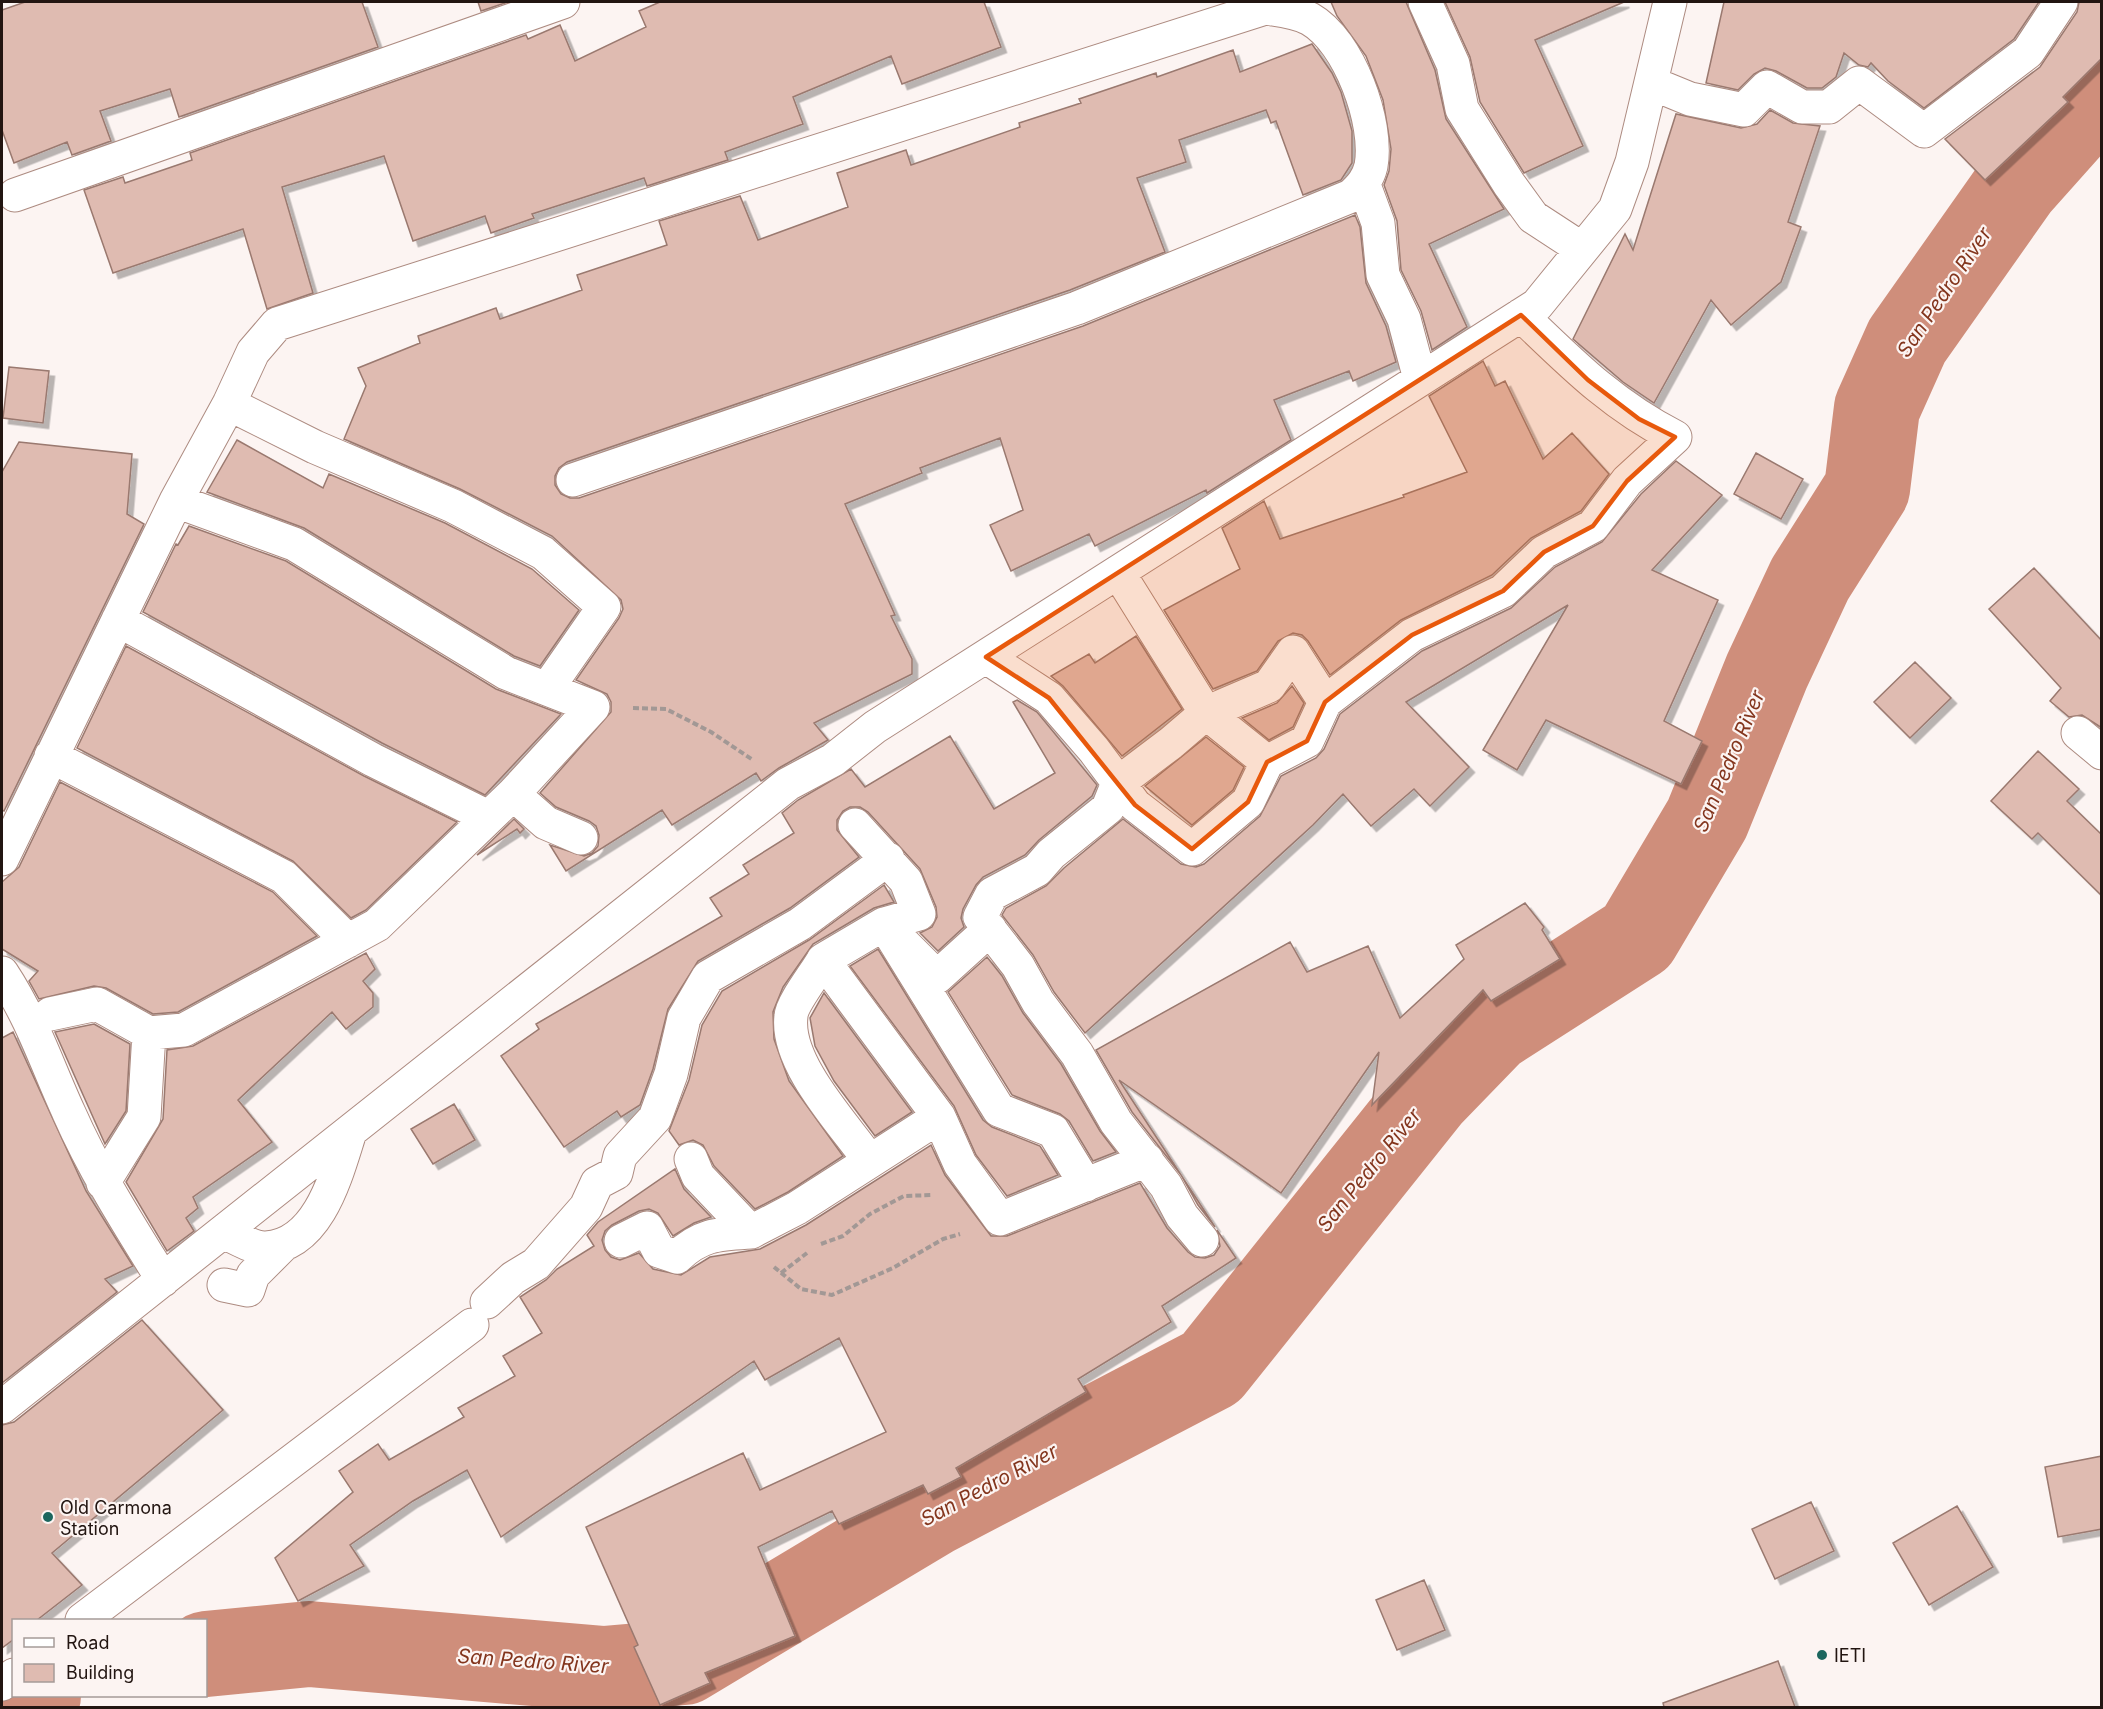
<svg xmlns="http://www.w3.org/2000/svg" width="2103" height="1709" viewBox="0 0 2103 1709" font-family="Inter,sans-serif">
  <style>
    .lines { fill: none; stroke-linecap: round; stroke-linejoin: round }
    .river { stroke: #cf8e7b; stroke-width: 86 }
    .building { fill: #dfbbb1; stroke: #9a796f; stroke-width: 1.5; filter: url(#shadow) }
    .minor-casing { stroke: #ad8b81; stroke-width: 35 }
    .path { stroke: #a29895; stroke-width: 4; stroke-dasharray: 6 3; stroke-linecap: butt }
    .minor { stroke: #fff; stroke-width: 33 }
    .marked { fill: #e8590c; fill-opacity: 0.2; stroke: #e8590c; stroke-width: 4.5; stroke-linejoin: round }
    .poi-dot { fill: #1c665e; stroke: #fcf4f2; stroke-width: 2 }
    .labels { text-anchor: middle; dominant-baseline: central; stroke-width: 4.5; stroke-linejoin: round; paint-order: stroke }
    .poi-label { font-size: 18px; fill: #221511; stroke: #fcf4f2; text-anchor: start }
    .water-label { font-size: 20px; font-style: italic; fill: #83351d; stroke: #fcf4f2 }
  </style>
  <defs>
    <filter id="shadow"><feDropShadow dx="5.5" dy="5.5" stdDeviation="0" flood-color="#0004"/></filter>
  </defs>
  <rect width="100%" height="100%" fill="#fcf4f2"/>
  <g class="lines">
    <!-- river -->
    <path class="river" d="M206,1654L309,1644L604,1669L684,1662L933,1513L1211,1368L1430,1094L1492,1030L1637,937L1707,819L1767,671L1810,579L1867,489L1877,408L1907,341L2017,185L2102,90
      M13,1708L38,1696"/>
  </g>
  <!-- building -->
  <path class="building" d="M25,2H362L378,47L179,117L170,89L100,111L111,141L72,155L67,142L14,163L2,130V10Z
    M478,2H508L481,11Z
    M660,2H984L1001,47L902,84L891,56L793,97L803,124L725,152L728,160L647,186L644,178L532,214L534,218L491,233L485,216L413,241L384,156L282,187L313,293L267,309L243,229L113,273L84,190L123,177L125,183L192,160L190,153L526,35L528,39L560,25L575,61L646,27L639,11Z
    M1331,2H1406L1435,70L1446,119L1504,209L1429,244L1467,327L1432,350L1421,311L1401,270L1397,221L1384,185L1389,171L1391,149L1383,100L1366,56L1337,16Z
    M1445,2H1624L1535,40L1583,146L1524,173L1480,102L1470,57Z
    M1724,2H2039L2014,39L1924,108L1888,81L1871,63L1868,67L1859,65L1844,53L1836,77L1822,88H1807L1776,71L1765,68L1754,74L1738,90L1706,83Z
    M2079,2H2102V58L2063,97L2068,102L1985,180L1945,139L2040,67L2077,12Z
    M1312,44L1332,73L1341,92L1352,131V163L1341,180L1303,195L1276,121L1271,123L1266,110L1179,140L1186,162L1137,178L1165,252L1070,290L567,462L559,468L555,476V485L561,494L570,498H579L1083,326L1355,215L1360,227L1366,283L1386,326L1396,362L1353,381L1349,371L1274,400L1291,440L1207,493L1206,490L1095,546L1089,534L1011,571L990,525L1023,510L1000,438L920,468L922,473L845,504L895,615L891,616L912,659V674L814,723L828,740L779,768L761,781L756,773L672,825L662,810L566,871L550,845L584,856L592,853L598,846L599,835L596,826L589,821L556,807L540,793L611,712V702L607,694L576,680L619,618L623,609L621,600L552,536L460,489L344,439L366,386L358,368L420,343L418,336L496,308L500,319L582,290L577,275L667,245L659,221L740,196L758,240L848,207L837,173L906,150L911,165L1020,127L1019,123L1081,103L1079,99L1156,73L1157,77L1233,50L1240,72Z
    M1770,110L1793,123L1820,126L1788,222L1801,227L1781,282L1731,325L1711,300L1654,403L1623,382L1573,339L1625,234L1633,250L1676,114L1741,128L1757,124Z
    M1483,361L1495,386L1505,381L1543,459L1572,433L1609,474L1581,511L1531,538L1492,575L1401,620L1330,675L1308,641L1302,635L1293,633L1278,641L1257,671L1213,689L1164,610L1240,569L1222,528L1264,501L1280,539L1404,497L1403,495L1467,472L1429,396Z
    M9,367L49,371L43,423L3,418Z
    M237,440L323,488L329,474L445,523L532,569L579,610L540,666L514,656L304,528L207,492Z
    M19,442L132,454L127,514L144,524L4,811L2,810V472Z
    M1756,453L1803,479L1781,519L1734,494Z
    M1676,461L1722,495L1652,570L1718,600L1664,721L1702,741L1681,784L1546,720L1517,770L1483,750L1568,605L1406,702L1469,767L1430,806L1414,789L1371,826L1343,794L1313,825L1085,1033L1054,992L1033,955L1002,915L1006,908L1046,886L1064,868L1123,819L1181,864L1196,867L1204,864L1260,816L1281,776L1316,758L1324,749L1340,714L1422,651L1511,608L1555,567L1602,542L1641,494Z
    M189,526L286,561L496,689L561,714L485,795L382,743L143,612L176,544L178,545Z
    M2034,568L2102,641V728L2082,715L2069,717L2050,701L2061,688L1989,609Z
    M1136,636L1182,709L1122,756L1063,686L1051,676L1089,654L1095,663Z
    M126,646L364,776L457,822L366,910L351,918L293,861L77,748Z
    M1915,662L1951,698L1910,738L1874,702Z
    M1292,686L1304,703L1293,727L1269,740L1242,718L1277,703Z
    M1017,700L1037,712L1097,785L1092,796L1039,840L1025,855L983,877L976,885L963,909L961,918L964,927L938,951L920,933L932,927L937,917L936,907L920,869L868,812L860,807H850L843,811L837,820V830L859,857L790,908L698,961L668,1009L653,1069L640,1105L621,1117L617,1111L564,1147L501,1056L539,1029L536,1024L722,916L710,898L749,874L743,865L794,833L782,813L798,800L851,769L865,787L950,736L994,809L1055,773L1013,702Z
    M1206,737L1244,767L1233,790L1192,825L1145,786Z
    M2038,751L2079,789L2067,801L2102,835V896L2038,833L2032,839L1991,801Z
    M60,782L273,892L317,936L178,1012L153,1014L106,988L94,986L39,999L29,981L38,971L2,949V882L19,867Z
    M514,819L524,829L520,833L517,829L477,855Z
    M884,885L894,902L874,908L813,944L783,987L773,1012L774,1039L789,1081L843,1156L788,1192L755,1209L714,1166L703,1145L693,1140L679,1145L669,1131L689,1080L702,1025L722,991L809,940Z
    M1525,903L1544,927L1542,930L1560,959L1491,1001L1483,990L1372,1105L1379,1052L1281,1193L1119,1080L1215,1227L1198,1205L1181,1175L1132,1112L1096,1050L1290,942L1307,972L1368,946L1400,1018L1464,959L1456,945Z
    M878,949L983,1120L992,1127L1040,1146L1058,1175L1007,1196L976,1155L954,1106L850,966Z
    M366,953L375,969L363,981L373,993V1007L346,1029L332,1012L238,1100L272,1142L193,1197L198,1208L186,1218L194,1231L167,1251L126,1182L163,1119L167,1050L193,1046Z
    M987,957L1002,976L1023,1013L1061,1064L1100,1131L1116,1152L1093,1161L1069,1121L1060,1114L1012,1095L948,992Z
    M824,993L912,1112L875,1136L834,1081L815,1046L810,1018Z
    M94,1024L130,1044L126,1111L105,1144L55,1032Z
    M13,1032L86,1191L133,1266L105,1279L117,1292L2,1383V1038Z
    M454,1104L475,1140L433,1164L411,1129Z
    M931,1145L945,1175L991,1236H1007L1140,1183L1167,1228L1188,1252L1195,1257L1205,1258L1214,1255L1220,1246L1217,1230L1236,1258L1162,1306L1171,1322L1078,1379L1086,1392L956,1468L961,1477L928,1494L923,1485L839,1524L832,1511L758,1547L795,1636L705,1673L710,1683L660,1705L634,1647L638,1645L586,1527L743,1453L760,1490L886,1432L839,1338L765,1380L754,1361L501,1537L467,1470L413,1501L350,1545L364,1566L298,1601L275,1558L353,1492L339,1471L378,1444L389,1460L464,1417L458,1408L515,1376L503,1356L542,1333L520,1297L546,1280L557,1269L594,1246L587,1235L598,1222L675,1169L684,1189L711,1217L694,1223L673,1236L658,1213L649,1209L639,1211L612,1225L605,1231L602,1240L605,1250L611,1257L620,1260L639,1253L653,1269L681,1275L710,1257L760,1249L806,1225Z
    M142,1320L223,1410L52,1553L82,1585L37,1620H14V1639L2,1648V1425L14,1422Z
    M2102,1456V1529L2058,1537L2045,1467Z
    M1811,1502L1834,1551L1775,1579L1752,1529Z
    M1957,1506L1993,1567L1929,1605L1893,1543Z
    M1424,1580L1445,1630L1397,1650L1376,1600Z
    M1778,1661L1795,1707H1664L1663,1703Z"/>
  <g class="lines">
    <defs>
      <path id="minor" d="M1425,2L1453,64L1462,109L1509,184L1533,217L1582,249
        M1651,83L1690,99L1744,110L1767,87L1802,107H1829L1859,83L1924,131L2028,52L2061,2
        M1364,185L1378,223L1383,275L1404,319L1420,379
        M15,195L563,2
        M229,404L315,447L453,506L543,553L604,607L547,689
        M1118,572L1206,713L1267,762
        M118,620L373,760L488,817
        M986,657L1049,698L1094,750L1135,805L1192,849L1248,802L1267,762L1307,741L1325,702L1412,635L1503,591L1544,552L1593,526L1627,481L1675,437C1612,405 1571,363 1521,315
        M2078,733L2102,753
        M51,756L284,877L348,941
        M513,794L546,823L581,838
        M855,825L906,881L919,914L884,924L823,960L939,1117L960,1164L1000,1219L1147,1160
        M2,859L176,501L229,404L253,352L277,324L1265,8C1280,10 1297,12 1310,19C1349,41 1379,123 1371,166C1368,179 1361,187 1351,196L1077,308L573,480
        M990,929L937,977L884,924L999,1110L1053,1131L1086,1185
        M823,960C816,973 792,1003 791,1016C785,1063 843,1123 869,1160
        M2,973C33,1020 46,1063 69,1113C95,1172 129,1225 163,1280
        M50,1014L97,1004L149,1033
        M691,1159L698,1176L751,1232L797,1208L939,1117
        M103,1183L144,1117L149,1033L184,1030L377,925L513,794L593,707L506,673L294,544L176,501
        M223,1232C235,1237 254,1249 266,1248C320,1245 337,1172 350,1132
        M1202,1240L1182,1216L1166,1186L1116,1122L1077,1054L1038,1002L1018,966L980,917L992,894L1037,870L1051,854L1108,808L1118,783L1171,743L1206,713L1269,686L1293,652L1325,702
        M621,1241L647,1228L659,1251L677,1257C701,1234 719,1234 751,1232
        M224,1285L248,1290L253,1275L284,1244
        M487,1302L513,1278L536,1264L586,1207L597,1183L616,1173L620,1156L655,1118L671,1074L684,1018L708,977L800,924L888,859
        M2,1407L788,784L833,760L875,727L1537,305L1615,209L1632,162L1670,2
        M82,1620L472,1325
        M2,1684L14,1675"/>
    </defs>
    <!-- minor casing -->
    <use href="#minor" class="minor-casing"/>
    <!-- path -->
    <path class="path" d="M633,708L666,709L711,732L753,760
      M821,1244L843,1236L870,1214L904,1196L932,1195
      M774,1267L801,1289L832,1295L893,1268L943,1239L960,1234
      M781,1273L807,1253"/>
    <!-- minor -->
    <use href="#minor" class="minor"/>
  </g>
  <!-- marked area -->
  <path class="marked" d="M1521,315L1588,380L1639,419L1675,437L1627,481L1593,526L1544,552L1503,591L1412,635L1325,702L1307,741L1267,762L1248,802L1192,849L1135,805L1049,698L986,657Z"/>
  <!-- markers -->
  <g class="poi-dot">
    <circle cx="48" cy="1517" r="6"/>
    <circle cx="1822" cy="1655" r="6"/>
  </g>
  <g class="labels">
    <!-- poi labels -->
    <g class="poi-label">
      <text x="60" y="1507">Old Carmona<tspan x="60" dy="21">Station</tspan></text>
      <text x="1834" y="1655">IETI</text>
    </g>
    <!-- water labels -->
    <g class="water-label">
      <text transform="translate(1944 292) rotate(-56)">San Pedro River</text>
      <text transform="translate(1729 761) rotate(-67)">San Pedro River</text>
      <text transform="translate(1369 1170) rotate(-51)">San Pedro River</text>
      <text transform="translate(989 1485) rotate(-28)">San Pedro River</text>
      <text transform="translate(533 1661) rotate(4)">San Pedro River</text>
    </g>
  </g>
  <!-- border -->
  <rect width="2103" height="1709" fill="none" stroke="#221511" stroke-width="6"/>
  <!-- legend -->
  <rect x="12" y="1619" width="195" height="78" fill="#fcf4f2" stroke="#a59b98" stroke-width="1.5"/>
  <rect x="24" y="1638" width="30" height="9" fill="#ffffff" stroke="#a59b98" stroke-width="1.5"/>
  <text x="66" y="1649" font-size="18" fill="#221511">Road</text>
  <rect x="24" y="1664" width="30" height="18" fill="#dfbbb1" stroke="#a59b98" stroke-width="1.5"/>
  <text x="66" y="1679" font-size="18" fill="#221511">Building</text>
</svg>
